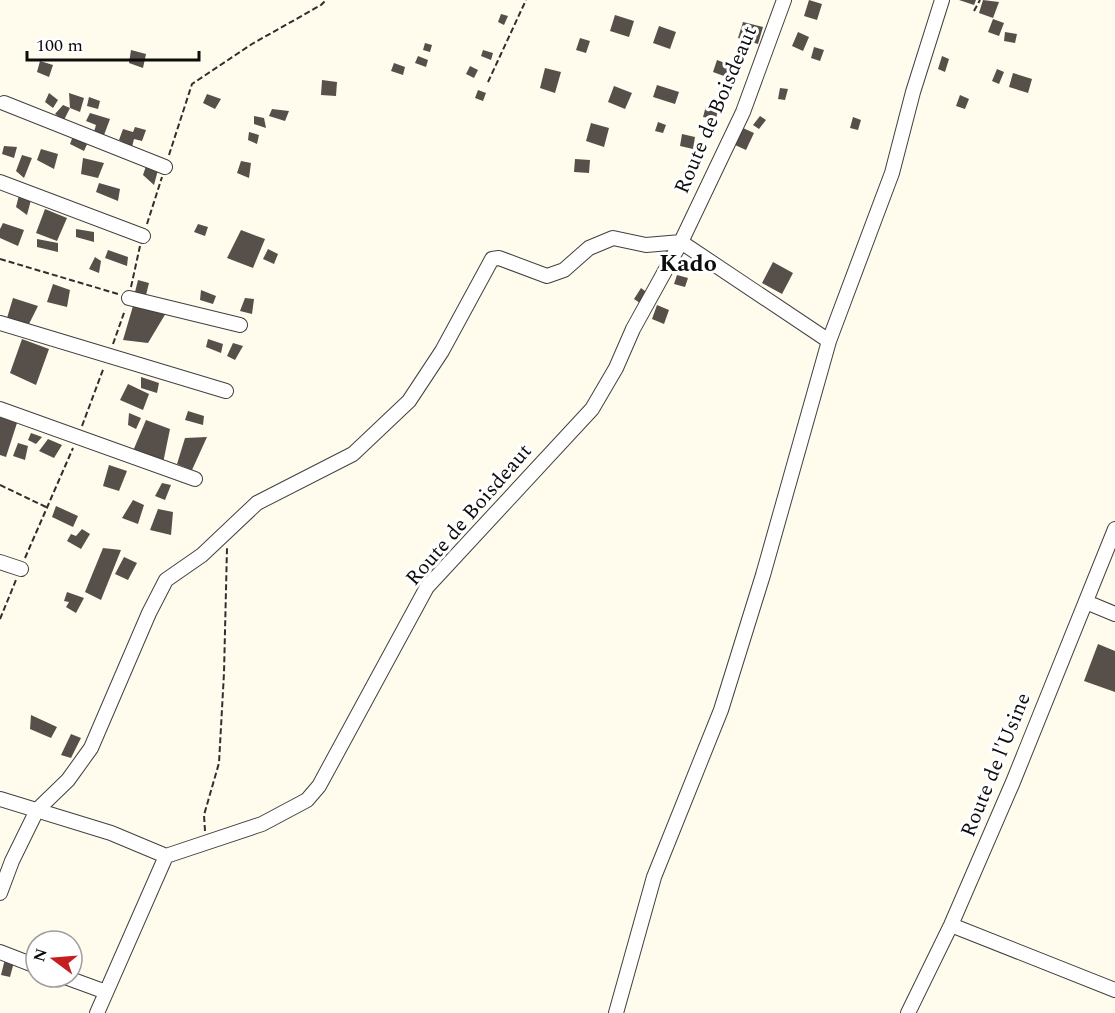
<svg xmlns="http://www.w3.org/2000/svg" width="1115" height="1013" viewBox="0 0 1115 1013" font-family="Spectral,serif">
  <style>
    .building { fill: #574f49 }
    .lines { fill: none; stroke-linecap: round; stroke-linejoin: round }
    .minor-casing { stroke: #404040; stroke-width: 16 }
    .path { stroke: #2f2f2f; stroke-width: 2; stroke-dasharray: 6 3; stroke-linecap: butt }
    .minor { stroke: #fff; stroke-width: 14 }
    .labels { text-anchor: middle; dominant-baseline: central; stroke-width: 6; stroke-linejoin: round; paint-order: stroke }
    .street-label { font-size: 21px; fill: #0d0d0d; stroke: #fff }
    .quarter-label { font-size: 24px; font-weight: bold; fill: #0d0d0d; stroke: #fff }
  </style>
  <rect width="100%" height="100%" fill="#fffcee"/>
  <!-- building -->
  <path class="building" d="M809,0L822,4L817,20L804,16Z
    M959,0H976L974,5Z
    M983,0L999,2L993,18L979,13Z
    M501,14L508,16L504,25L498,22Z
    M615,15L634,21L629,37L610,31Z
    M993,19L1004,23L999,36L988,32Z
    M743,22L763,27L758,44L738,38Z
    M659,26L676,32L670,49L653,43Z
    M798,32L809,37L803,51L792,46Z
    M1005,32L1017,34L1015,43L1004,41Z
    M580,38L590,41L586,53L576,50Z
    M425,43L432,45L430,52L423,50Z
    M814,47L824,50L820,61L811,58Z
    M131,50L146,54L143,68L129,63Z
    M483,50L493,53L491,60L481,56Z
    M418,56L428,60L426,67L415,63Z
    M942,56L949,59L945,72L938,69Z
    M717,60L736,67L732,79L713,72Z
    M40,61L53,65L49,77L37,72Z
    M394,63L405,67L403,75L391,71Z
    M470,66L478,70L474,78L466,74Z
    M545,68L561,72L555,93L540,88Z
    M997,69L1004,72L999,84L992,81Z
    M1013,73L1032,79L1028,93L1009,87Z
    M322,80L337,82L336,96L321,95Z
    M657,85L679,92L675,104L653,97Z
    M614,86L632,93L625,109L608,102Z
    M780,88L788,89L785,100L778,99Z
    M478,90L486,93L483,101L475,98Z
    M49,93L58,100L53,108L45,102Z
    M69,93L84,98L80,112L70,108L64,120L55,114L63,105L70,108Z
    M207,94L221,99L215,109L203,103Z
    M960,95L969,99L965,109L956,106Z
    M89,97L100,101L98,109L87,106Z
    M706,106L718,109L716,119L703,117Z
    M272,109L289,111L285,121L269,116Z
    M90,113L110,119L104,135L94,132L96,125L86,121Z
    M254,116L264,118L266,128L254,124Z
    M760,116L766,120L759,129L753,125Z
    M853,117L861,120L858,130L850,128Z
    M658,122L666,125L663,133L655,131Z
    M591,123L609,128L604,147L586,141Z
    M135,127L146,130L142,141L134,139L132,147L119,140L123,129L133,132Z
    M743,128L754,133L746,150L735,145Z
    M249,132L259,135L257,144L248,140Z
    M682,134L695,137L693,149L680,146Z
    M73,136L88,142L84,151L70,144Z
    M4,146L17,147L14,158L2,154Z
    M41,149L58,154L54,169L37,160Z
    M22,155L32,158L24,178L16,171Z
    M83,158L104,163L98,178L81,174Z
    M575,159L590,160L589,173L574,172Z
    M241,161L251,163L249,178L237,173Z
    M146,166L158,170L154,185L143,175Z
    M99,183L120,189L118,201L96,192Z
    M19,195L31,200L27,215L16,207Z
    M45,209L67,218L57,241L36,233Z
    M3,223L24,230L18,246L0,238V229Z
    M198,224L208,227L205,236L194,232Z
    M76,229L94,232V242L76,237Z
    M241,230L265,239L253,268L227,258Z
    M37,239L58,243V252L37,247Z
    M268,249L278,254L274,264L263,259Z
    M108,250L128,257L127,266L105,258Z
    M95,257L101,261L99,273L89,269Z
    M773,262L793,273L782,294L762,283Z
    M677,275L688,278L685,287L674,284Z
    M138,280L149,283L145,299L134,296Z
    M53,284L70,290L67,307L47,302Z
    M641,288L649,294L643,305L634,299Z
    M201,290L216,296L213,304L200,300Z
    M13,298L38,306L29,324L7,318Z
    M245,298L254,299L252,314L240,311Z
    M657,305L669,310L664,324L652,319Z
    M133,306L166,313L148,343L123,340Z
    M22,339L49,349L36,385L10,373Z
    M208,339L223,344L221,353L206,347Z
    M233,343L243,346L235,360L227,356Z
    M141,377L159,383L157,393L141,388Z
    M128,384L149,394L143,410L120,400Z
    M188,411L204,416L203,425L185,420Z
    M129,413L141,418L136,429L128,425Z
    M0,417L17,423L6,457L0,455Z
    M146,420L170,429L163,463L133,451Z
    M31,433L42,437L36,444L28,440Z
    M207,437L192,470L177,464L185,438Z
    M48,439L62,445L54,458L39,451Z
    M18,443L28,446L25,460L13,456Z
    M109,465L127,471L119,491L103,486Z
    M162,483L171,485L165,500L155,496Z
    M133,500L144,505L138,524L122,518Z
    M56,506L78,516L73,527L52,517Z
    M158,509L173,512L171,535L150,530Z
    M82,529L90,534L81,549L67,541L71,534L76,536Z
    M103,548L121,550L101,600L85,592Z
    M124,557L137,563L128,580L115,574Z
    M67,592L84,598L76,613L66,607L69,602L64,601Z
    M1098,644L1115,651V692L1084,681Z
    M31,715L57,727L51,738L30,729Z
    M71,734L81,738L71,758L61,755Z
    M5,959L14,962L10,977L1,975Z"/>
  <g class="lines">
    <defs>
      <path id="minor" d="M4,103L165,167
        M0,182L143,236
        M129,298L240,325
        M0,323L226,391
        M0,409L195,479
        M0,562L21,569
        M1086,602L1115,614
        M0,799L111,833L166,856
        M0,893L12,861L37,810L68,780L91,748L149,613L166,580L202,555L257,503L353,454L409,401L442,351L492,259L499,258L547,276L564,270L589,248L613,238L646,245L681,242L829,341
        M951,925L1115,990
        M0,952L36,966
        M65,977L106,992
        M97,1013L166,856L262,824L307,800L319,786L427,587L592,409L616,368L633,329L681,242L743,112L784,0
        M616,1013L654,877L721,710L763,575L829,341L892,173L913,92L942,0
        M908,1013L951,925L1013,782L1115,529"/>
    </defs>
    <!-- minor casing -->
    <use href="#minor" class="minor-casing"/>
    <!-- path -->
    <path class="path" d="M974,11L980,0
      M488,82L526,0
      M169,155L192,84L252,44L321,5L326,0
      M147,224L162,177
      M0,259L118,294
      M131,287L140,246
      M113,344L125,310
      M82,426L104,367
      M0,485L46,507
      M25,558L73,448
      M0,619L16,580
      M205,831L204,815L219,763L224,673L227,548"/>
    <!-- minor -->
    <use href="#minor" class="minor"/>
  </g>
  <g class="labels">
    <!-- street labels -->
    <g class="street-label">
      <text transform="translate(716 110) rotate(-67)">Route de Boisdeaut</text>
      <text transform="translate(469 515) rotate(-49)">Route de Boisdeaut</text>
      <text transform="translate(996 765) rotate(-68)">Route de l'Usine</text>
    </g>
    <!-- quarter labels -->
    <g class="quarter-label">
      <text x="688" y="264">Kado</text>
    </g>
  </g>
  <!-- north arrow -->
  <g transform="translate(54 959) rotate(286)"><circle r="28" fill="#ffffff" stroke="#9e9e9e" stroke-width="1.5"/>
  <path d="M0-4.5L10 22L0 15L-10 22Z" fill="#c61d20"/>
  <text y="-9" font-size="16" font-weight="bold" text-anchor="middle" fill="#0d0d0d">N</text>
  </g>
  <!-- scale -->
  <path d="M27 51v9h172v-9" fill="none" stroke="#0d0d0d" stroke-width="3"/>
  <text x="36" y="51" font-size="18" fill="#0d0d0d" stroke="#ffffff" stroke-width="4.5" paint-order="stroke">100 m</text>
</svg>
